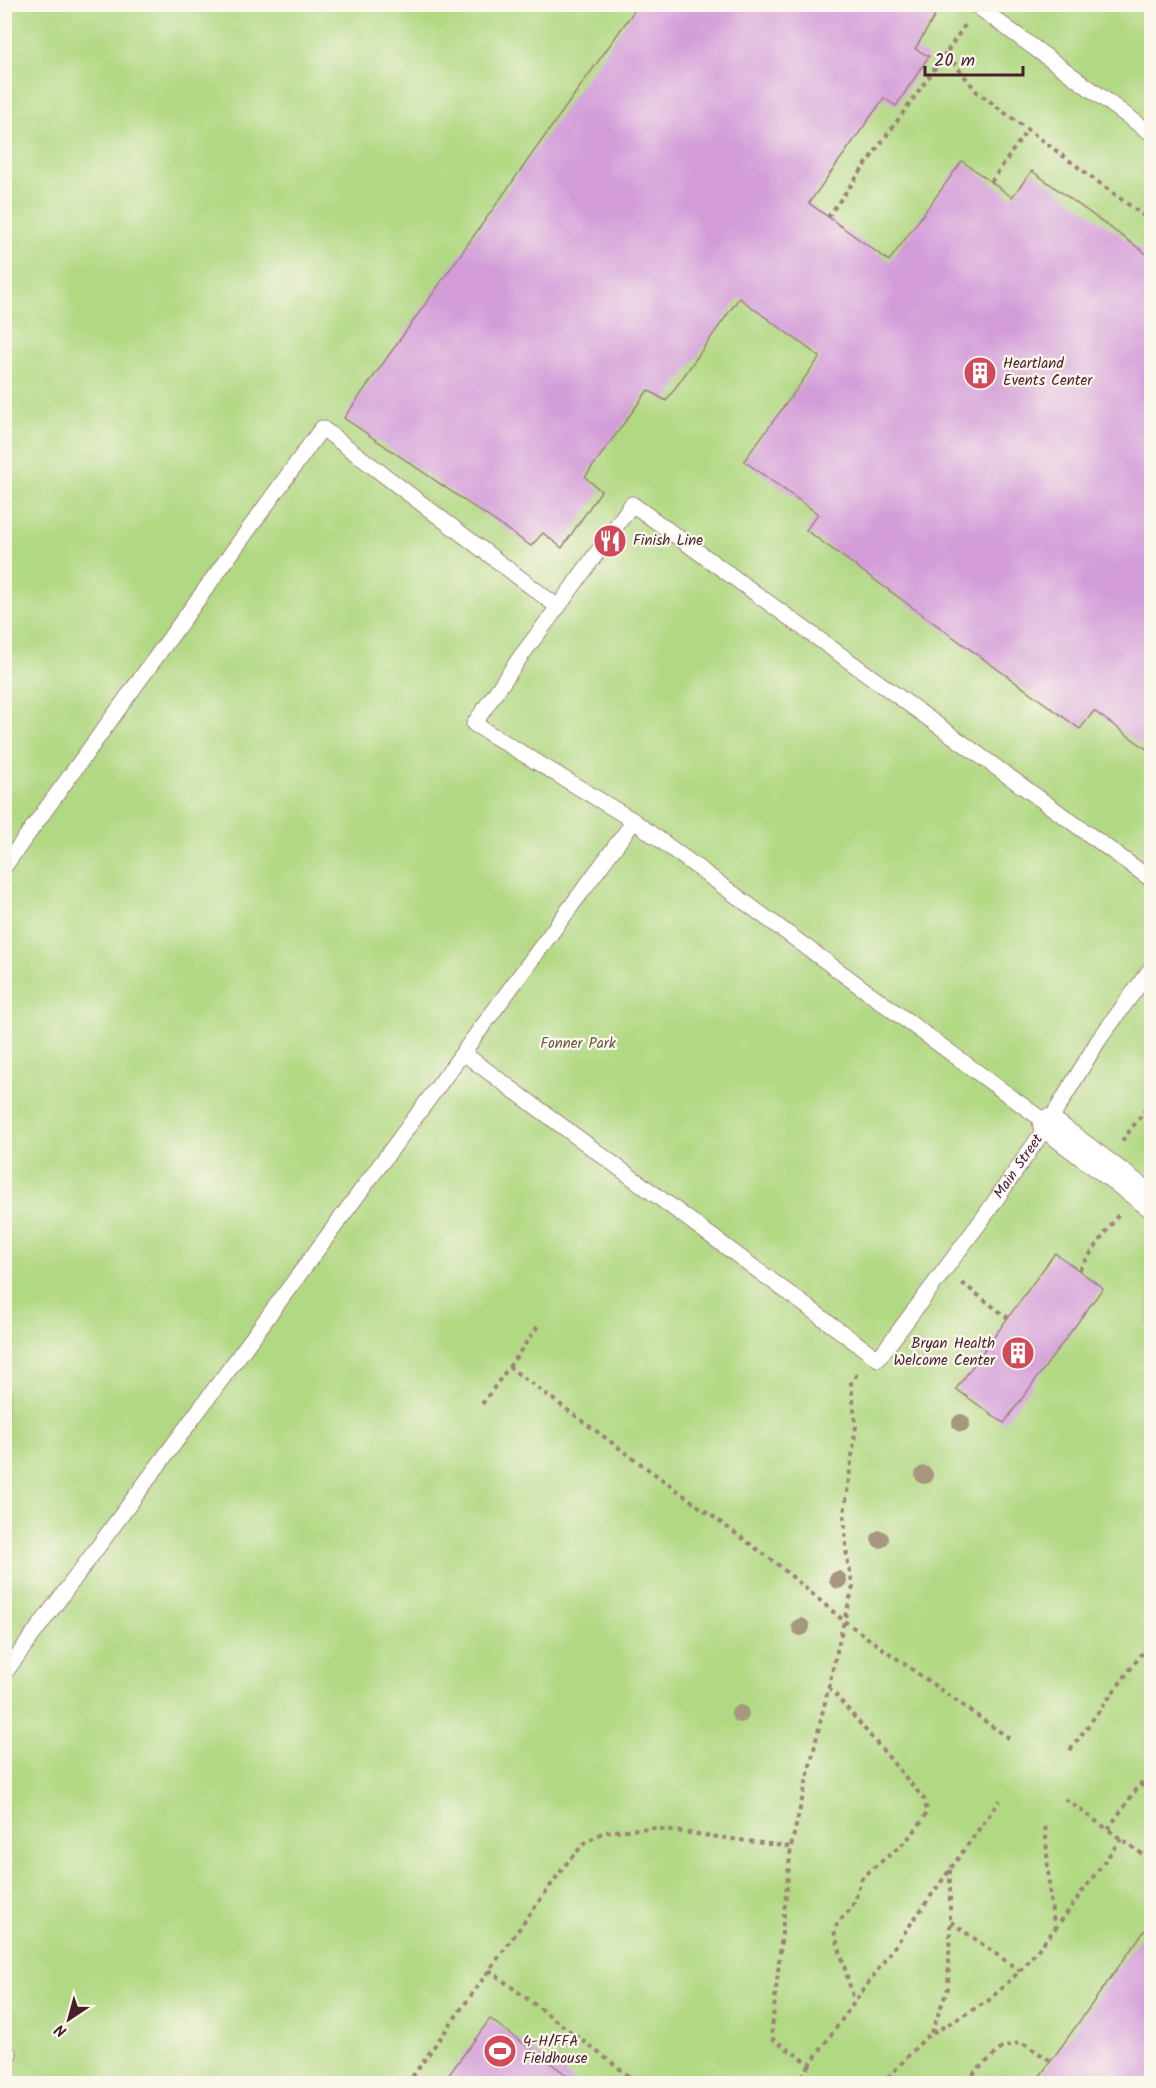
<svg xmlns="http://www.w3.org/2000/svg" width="1156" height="2088" viewBox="0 0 1156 2088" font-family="Kalam,sans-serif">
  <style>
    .green { fill: #b1d882; stroke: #7e7c56; stroke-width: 1.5 }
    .building { fill: #d39cd9 }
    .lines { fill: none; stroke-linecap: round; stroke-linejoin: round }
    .service-casing { stroke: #9e827a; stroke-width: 17 }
    .minor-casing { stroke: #9e827a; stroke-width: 32 }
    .path { stroke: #9e827a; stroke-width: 4; stroke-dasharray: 4.5 4.5; stroke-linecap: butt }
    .service { stroke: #fff; stroke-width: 15 }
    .minor { stroke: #fff; stroke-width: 30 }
    .tree { fill: #a79680 }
    .labels { text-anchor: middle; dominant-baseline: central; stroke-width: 4.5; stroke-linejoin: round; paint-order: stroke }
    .poi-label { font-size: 15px; fill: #4a1f2b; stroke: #fbf7ec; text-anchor: start }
    .park-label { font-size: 15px; fill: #695645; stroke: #fbf7ec }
    .street-label { font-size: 15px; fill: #4a1f2b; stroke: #fbf7ec }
  </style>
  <rect width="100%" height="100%" fill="#fbf7ec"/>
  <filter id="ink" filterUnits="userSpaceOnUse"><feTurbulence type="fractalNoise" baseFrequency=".0167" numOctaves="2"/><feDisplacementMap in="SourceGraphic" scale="12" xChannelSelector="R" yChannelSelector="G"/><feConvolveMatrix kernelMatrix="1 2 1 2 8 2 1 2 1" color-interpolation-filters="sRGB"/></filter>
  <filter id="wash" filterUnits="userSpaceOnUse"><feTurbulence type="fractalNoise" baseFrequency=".008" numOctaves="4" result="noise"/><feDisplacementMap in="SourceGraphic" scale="24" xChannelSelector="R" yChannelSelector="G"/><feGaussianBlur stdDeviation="1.35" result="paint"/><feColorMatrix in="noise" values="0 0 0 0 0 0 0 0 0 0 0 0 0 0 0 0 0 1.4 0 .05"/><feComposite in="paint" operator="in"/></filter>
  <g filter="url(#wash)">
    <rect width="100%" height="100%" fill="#f2e5c9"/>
    <!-- green -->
    <path class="green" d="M5,5H1151V2083L5,2084Z"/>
    <g id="blocks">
      <!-- building -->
      <path class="building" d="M639,4H918L935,16L915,49L929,56L896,106L884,98L809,203L889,261L962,161L1012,197L1032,171L1152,258V753L1094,711L1080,729L806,530L818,514L744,461L820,357L739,298L666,401L648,390L585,477L601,491L562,548L543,533L531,546L344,418Z
        M1055,1253L1103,1288L1004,1423L956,1389Z
        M1152,1920V2084H1034L1051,2061Z
        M490,2019L579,2084H442Z"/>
    </g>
  </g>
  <g filter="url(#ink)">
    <use href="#blocks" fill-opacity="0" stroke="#9e827a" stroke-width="1.5"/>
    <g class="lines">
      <defs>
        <g id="service">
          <path d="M978,4L977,6L1152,134"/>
          <path d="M558,607L521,656L474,724L634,821L1048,1124"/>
          <path d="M4,867L322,428L558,607L632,504L1152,880"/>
          <path id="s1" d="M463,1053L878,1359L984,1217L1048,1124L1098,1041L1152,967"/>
          <path d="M4,1674L634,821"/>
          <path d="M4,2051L9,2054"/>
        </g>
        <path id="minor" d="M1048,1124L1152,1202"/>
      </defs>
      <!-- service casing -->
      <use href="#service" class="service-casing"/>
      <!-- minor casing -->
      <use href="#minor" class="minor-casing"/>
      <!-- path -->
      <path class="path" d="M965,25L946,53L977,92L1152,222
        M991,182L1027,130
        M828,217L946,53
        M1122,1141L1152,1101
        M1079,1270L1118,1215
        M962,1283L1008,1318
        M509,1367L538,1326
        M857,1374L851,1383L856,1426L844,1515L847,1558L853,1587L844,1621L1010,1739
        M482,1404L509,1367L776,1563L844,1621L791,1847L771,2038L810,2064L1000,1800
        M829,1687L924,1799L927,1811C915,1839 886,1857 863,1876C858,1887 857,1899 851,1908C845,1917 837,1920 834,1931L854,2000
        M1070,1750L1152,1640
        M1140,1784L1152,1793
        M1065,1799L1152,1861
        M1108,1829L1152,1768
        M951,1922L1020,1971
        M1055,1929L1121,1839
        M489,1970L640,2084
        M931,2033L948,1988L950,1932V1869
        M407,2084L569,1860L586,1842L604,1832L626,1830L652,1828L791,1847
        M797,2084L810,2064
        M882,2084L926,2037L988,2001L1020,1971L1055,1929L1050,1899L1045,1823
        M970,2084L974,2073L1002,2048L1021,2042L1051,2061"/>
      <!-- service -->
      <use href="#service" class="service"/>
      <!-- minor -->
      <use href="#minor" class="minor"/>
    </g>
    <!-- trees -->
    <g class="tree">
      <circle cx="961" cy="1423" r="9"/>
      <circle cx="924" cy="1475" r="9"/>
      <circle cx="880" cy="1539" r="9"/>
      <circle cx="838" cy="1580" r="9"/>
      <circle cx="801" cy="1627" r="9"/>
      <circle cx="740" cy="1714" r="9"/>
    </g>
  </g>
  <!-- icons -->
  <defs>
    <symbol id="building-disc" viewBox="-11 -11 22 22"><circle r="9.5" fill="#d1495b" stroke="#fbf7ec"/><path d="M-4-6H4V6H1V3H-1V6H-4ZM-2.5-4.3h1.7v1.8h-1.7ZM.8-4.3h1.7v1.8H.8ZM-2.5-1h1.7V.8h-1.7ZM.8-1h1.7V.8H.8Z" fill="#fff"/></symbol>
    <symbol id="restaurant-disc" viewBox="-11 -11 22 22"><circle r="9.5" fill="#d1495b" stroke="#fbf7ec"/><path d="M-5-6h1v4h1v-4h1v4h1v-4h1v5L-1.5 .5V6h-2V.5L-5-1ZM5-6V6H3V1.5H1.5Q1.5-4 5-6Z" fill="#fff"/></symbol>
    <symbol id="stadium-disc" viewBox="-11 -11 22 22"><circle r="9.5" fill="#d1495b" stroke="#fbf7ec"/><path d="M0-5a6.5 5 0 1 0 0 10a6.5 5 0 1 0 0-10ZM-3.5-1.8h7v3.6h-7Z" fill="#fff"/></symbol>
  </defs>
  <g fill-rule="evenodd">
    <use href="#building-disc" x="961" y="354" width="38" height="38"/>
    <use href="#restaurant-disc" x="591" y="522" width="38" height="38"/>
    <use href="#building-disc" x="999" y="1334" width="38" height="38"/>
    <use href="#stadium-disc" x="481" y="2032" width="38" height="38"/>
  </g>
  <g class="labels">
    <!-- poi labels -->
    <g class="poi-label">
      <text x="1003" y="364">Heartland<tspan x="1003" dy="17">Events Center</tspan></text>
      <text x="633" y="541">Finish Line</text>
      <text x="995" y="1344" text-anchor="end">Bryan Health<tspan x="995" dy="17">Welcome Center</tspan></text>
      <text x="523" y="2042">4-H/FFA<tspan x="523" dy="17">Fieldhouse</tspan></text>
    </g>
    <!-- park labels -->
    <g class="park-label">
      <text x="578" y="1044">Fonner Park</text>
    </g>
    <!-- street labels -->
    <g class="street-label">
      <text stroke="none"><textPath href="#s1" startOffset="754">Main Street</textPath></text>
    </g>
  </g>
  <!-- margin -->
  <rect width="1156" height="2088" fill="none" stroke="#fbf7ec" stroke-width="24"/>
  <!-- north arrow -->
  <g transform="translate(69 2019) rotate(216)" stroke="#fbf7ec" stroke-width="4.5" paint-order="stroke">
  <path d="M0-4.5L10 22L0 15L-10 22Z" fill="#4a1f2b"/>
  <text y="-9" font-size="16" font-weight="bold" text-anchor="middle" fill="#4a1f2b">N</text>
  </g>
  <!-- scale -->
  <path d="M925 66v9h98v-9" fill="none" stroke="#4a1f2b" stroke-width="3"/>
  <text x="934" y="66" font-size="18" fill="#4a1f2b" stroke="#fbf7ec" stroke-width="4.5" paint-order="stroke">20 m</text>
</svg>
